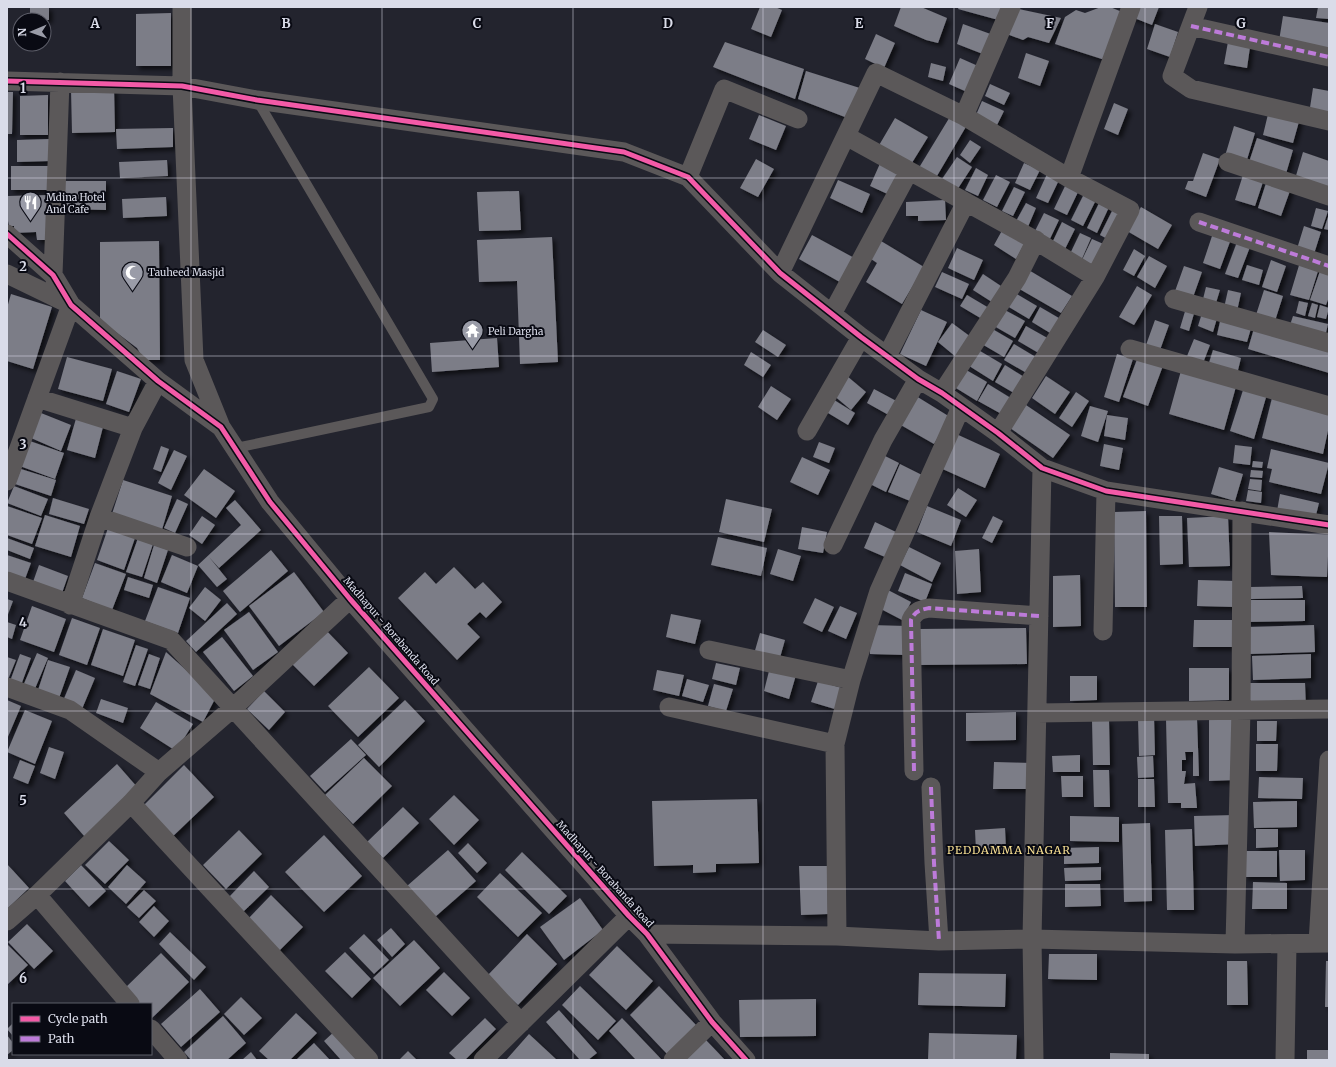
<svg xmlns="http://www.w3.org/2000/svg" width="1336" height="1067" viewBox="0 0 1336 1067" font-family="Merriweather,serif">
  <style>
    .building { fill: #7c7d87; filter: url(#shadow) }
    .lines { fill: none; stroke-linecap: round; stroke-linejoin: round }
    .lane { stroke: #5b5859; stroke-width: 10 }
    .street { stroke: #5b5859; stroke-width: 19 }
    .quiet { stroke: #bd7bd9; stroke-width: 4; stroke-dasharray: 8 4; stroke-linecap: butt }
    .cycleway-casing { stroke: #090a13; stroke-width: 8 }
    .cycleway { stroke: #f35aa7; stroke-width: 5 }
    .grid { fill: none; stroke: #dadce9; stroke-width: 1; stroke-opacity: 0.55 }
    .labels { text-anchor: middle; dominant-baseline: central; stroke-width: 4; stroke-linejoin: round; paint-order: stroke }
    .poi-label { font-size: 10px; fill: #dadce9; stroke: #090a13; text-anchor: start }
    .street-label { font-size: 10px; fill: #dadce9; stroke: #090a13 }
    .neighbourhood-label { font-size: 11px; letter-spacing: 1px; fill: #f7df92; stroke: #090a13 }
    .grid-label { font-size: 13px; text-anchor: middle; font-weight: bold; fill: #dadce9; stroke: #090a13; stroke-width: 4; stroke-linejoin: round; paint-order: stroke }
  </style>
  <defs>
    <filter id="shadow"><feDropShadow dx="3.5" dy="3.5" stdDeviation="2" flood-color="#0009"/></filter>
  </defs>
  <rect width="100%" height="100%" fill="#23242e"/>
  <!-- building -->
  <path class="building" d="M30,7H49V20H30Z
    M760,7H775L782,10L771,37L751,29Z
    M901,7H921L947,18L938,43L926,40L894,26Z
    M959,7H1008L1002,21L958,9Z
    M1101,7H1110L1127,14L1108,61L1055,44L1065,17L1076,10L1085,13Z
    M1133,7H1159L1152,25L1129,16Z
    M1318,7H1329V19L1316,18Z
    M1014,8L1061,18L1049,43L1028,37L1023,40L1004,33Z
    M171,13V66H136V14Z
    M1283,16L1329,23V49L1279,41Z
    M963,24L996,36L988,56L957,44Z
    M1155,24L1178,32L1170,57L1147,49Z
    M876,34L895,43L884,68L865,59Z
    M1229,36L1251,40L1247,68L1224,64Z
    M725,42L804,69L795,99L713,67Z
    M1026,53L1049,61L1040,86L1018,78Z
    M960,58L978,66L967,92L949,84Z
    M931,63L946,67L943,81L928,77Z
    M806,71L863,89L850,119L798,99Z
    M990,84L1010,93L1004,105L985,96Z
    M114,88L115,132L72,133L71,89Z
    M1313,88L1329,91V117L1309,114Z
    M7,92H13L12,134H7Z
    M48,95V135H20V96Z
    M982,101L1004,111L997,125L976,115Z
    M1114,103L1128,109L1118,135L1104,129Z
    M1269,110L1300,118L1293,143L1263,135Z
    M759,115L786,126L776,150L749,139Z
    M951,115L967,125L934,181L917,171Z
    M895,118L928,137L910,166L878,147Z
    M1234,126L1255,133L1246,163L1225,156Z
    M173,128V147L117,149L116,129Z
    M1257,138L1293,150L1285,177L1248,165Z
    M49,139L50,161L17,162V140Z
    M970,140L981,147L970,163L960,155Z
    M1303,152L1329,161V190L1295,179Z
    M1203,153L1220,159L1206,197L1185,189L1188,181H1193Z
    M957,157L972,167L955,193L940,182Z
    M756,159L774,169L758,197L740,188Z
    M882,159L906,170L894,197L870,186Z
    M167,160L168,176L120,178L119,162Z
    M1024,163L1040,170L1030,190L1015,183Z
    M11,166H50V190H11Z
    M976,168L988,175L978,196L965,190Z
    M1047,174L1059,180L1048,203L1036,198Z
    M996,175L1010,182L997,207L983,200Z
    M1243,175L1263,182L1255,206L1235,200Z
    M838,180L870,194L862,213L830,198Z
    M1267,180L1291,188L1281,216L1258,208Z
    M63,181H106V210L63,209Z
    M1066,184L1079,190L1067,215L1054,209Z
    M1014,187L1025,192L1013,216L1002,211Z
    M519,191L521,230L479,231L477,192Z
    M1085,192L1097,198L1083,226L1071,220Z
    M50,195L51,240H37L36,232L14,233V226H9L8,221H7V196Z
    M166,197L167,216L123,218L122,199Z
    M945,200L946,220L918,221V216H906V202Z
    M1100,201L1110,205L1097,233L1087,228Z
    M1026,203L1036,208L1027,229L1015,223Z
    M1141,207L1172,225L1158,249L1127,231Z
    M1316,208L1328,211L1322,229L1311,226Z
    M1113,209L1126,215L1113,242L1100,235Z
    M1044,213L1059,220L1048,243L1033,235Z
    M1329,214V230L1324,229Z
    M1062,222L1075,229L1065,249L1052,243Z
    M1005,225L1027,239L1016,259L994,245Z
    M1304,226L1321,232L1313,257L1296,252Z
    M1080,233L1091,238L1081,261L1069,256Z
    M1213,233L1231,239L1220,269L1203,263Z
    M812,235L858,260L845,285L799,259Z
    M552,237L558,362L520,364L517,281L479,282L477,240Z
    M1092,239L1108,246L1098,267L1082,260Z
    M159,241L160,360H144L137,348L100,320V242Z
    M881,241L924,267L902,304L866,282L877,263L871,259Z
    M1237,242L1250,247L1238,278L1225,274Z
    M957,248L983,260L974,280L948,268Z
    M1134,249L1145,256L1134,276L1123,270Z
    M1149,256L1167,266L1155,288L1137,277Z
    M1271,260L1286,266L1277,292L1262,287Z
    M1300,262L1319,268L1309,300L1290,295Z
    M1247,265L1263,270L1259,285L1242,280Z
    M1184,266L1202,272L1192,300L1174,294Z
    M1027,269L1072,296L1061,313L1016,287Z
    M1320,271L1329,274V297L1326,305L1310,300Z
    M942,272L969,284L962,299L935,287Z
    M983,274L1004,288L995,304L973,290Z
    M1137,286L1152,295L1134,325L1119,317Z
    M1206,287L1220,290L1215,306L1202,303Z
    M1228,290L1241,293L1237,311L1224,308Z
    M1264,290L1283,296L1274,324L1255,318Z
    M1015,293L1037,306L1029,319L1007,306Z
    M11,294L52,307L33,369L7,361V308Z
    M967,295L989,308L982,319L960,306Z
    M1299,301L1308,303L1305,316L1296,313Z
    M1312,303L1318,305L1315,318L1308,316Z
    M1320,305L1329,308L1326,319L1317,317Z
    M1040,307L1064,321L1055,336L1032,322Z
    M1186,308L1195,310L1189,331L1180,328Z
    M1003,309L1025,321L1015,338L994,326Z
    M921,310L947,322L926,366L900,354Z
    M1203,310L1218,315L1213,332L1198,326Z
    M1293,316L1328,324L1325,337L1289,328Z
    M1221,317L1252,325L1247,342L1217,335Z
    M1155,320L1169,325L1160,350L1146,345Z
    M952,323L971,337L956,357L938,342Z
    M1255,325L1329,347V373L1248,349Z
    M1026,326L1051,340L1042,355L1018,341Z
    M989,327L1013,341L1004,357L980,343Z
    M763,330L786,345L778,357L755,342Z
    M497,338L499,367L432,372L430,343Z
    M1194,339L1210,345L1203,363L1187,356Z
    M1014,344L1039,359L1030,375L1004,360Z
    M975,348L1002,364L993,381L966,364Z
    M1213,350L1241,358L1237,374L1208,366Z
    M751,352L771,365L763,377L744,365Z
    M1117,354L1133,359L1119,402L1104,397Z
    M1139,354L1164,363L1148,406L1123,397Z
    M67,357L112,369L103,401L58,389Z
    M1005,365L1029,380L1019,396L995,382Z
    M961,367L987,382L977,401L951,385Z
    M1182,367L1237,383L1224,430L1169,414Z
    M117,371L141,379L129,412L106,404Z
    M847,376L866,392L851,410L832,394Z
    M1046,376L1070,392L1055,414L1032,398Z
    M988,384L1014,400L1005,416L978,401Z
    M771,386L791,399L777,420L758,407Z
    M1244,387L1267,394L1254,439L1230,431Z
    M874,389L902,404L894,418L867,403Z
    M1076,392L1089,401L1072,427L1059,418Z
    M916,396L950,417L934,444L899,424Z
    M831,398L855,413L848,425L823,410Z
    M1272,398L1329,413V426L1323,454L1262,438Z
    M1026,405L1070,435L1053,458L1010,428Z
    M1090,406L1108,411L1098,442L1081,436Z
    M41,413L71,425L61,451L31,438Z
    M77,415L104,423L95,458L67,450Z
    M1107,415L1128,418L1125,440L1104,436Z
    M954,433L1000,454L985,488L938,467Z
    M27,440L64,453L55,479L17,465Z
    M819,442L835,448L829,463L813,457Z
    M1104,444L1123,448L1119,470L1100,466Z
    M1235,445L1252,447L1250,465L1233,463Z
    M161,446L169,449L161,472L153,469Z
    M1271,449L1329,463L1321,494L1269,482L1272,469L1267,468Z
    M174,450L187,456L171,490L158,483Z
    M879,453L899,463L886,492L866,482Z
    M802,457L830,470L818,495L790,482Z
    M1253,461L1263,462L1262,468L1252,467Z
    M900,464L922,475L910,501L888,492Z
    M1219,467L1243,474L1235,501L1211,494Z
    M21,469L56,480L51,496L15,484Z
    M204,469L235,491L216,518L184,495Z
    M1251,470L1263,471L1262,478L1250,477Z
    M1250,479L1262,480L1261,491L1248,489Z
    M123,480L172,496L161,533L111,517Z
    M14,486L48,499L41,516L7,503Z
    M958,488L977,500L966,517L947,505Z
    M1248,490L1262,492L1261,503L1246,501Z
    M1280,494L1319,503L1315,519L1277,511Z
    M53,498L89,509L84,524L49,514Z
    M177,499L188,504L175,533L164,528Z
    M726,499L772,509L764,542L719,532Z
    M235,500L261,530L219,568L209,557L227,579L217,587L198,565L241,525L226,508Z
    M7,506L42,518L32,544L7,535Z
    M927,506L961,520L951,546L917,532Z
    M1146,511L1147,607H1115L1114,512Z
    M45,515L80,526L71,557L35,546Z
    M202,516L215,525L202,544L189,535Z
    M993,516L1003,521L992,543L982,538Z
    M1159,516H1182L1183,564L1160,565Z
    M1228,516L1230,566L1189,567L1187,518Z
    M875,522L896,532L885,557L864,548Z
    M802,527L827,532L823,553L798,549Z
    M108,528L135,538L124,570L97,560Z
    M1269,532L1329,535L1327,577L1271,575Z
    M718,537L767,548L761,576L711,565Z
    M7,538L34,548L30,559L7,550Z
    M138,538L153,544L142,577L126,572Z
    M154,545L168,550L157,583L144,578Z
    M909,547L941,563L932,582L900,565Z
    M778,549L801,556L793,581L770,574Z
    M979,549L981,592L957,594L955,551Z
    M271,550L288,571L240,612L223,591Z
    M7,555L31,563L25,579L7,572Z
    M172,555L198,566L187,593L161,582Z
    M95,563L126,574L112,610L82,598Z
    M39,565L68,576L62,593L33,582Z
    M454,567L475,589L483,582L502,602L486,618L480,612L467,624L480,637L457,660L398,598L425,572L436,584Z
    M294,572L324,612L279,646L249,606Z
    M905,573L932,584L925,602L898,591Z
    M1080,575L1081,626L1053,627V576Z
    M128,577L153,585L149,598L124,590Z
    M1198,580L1236,581L1235,607L1197,606Z
    M1302,586L1303,598L1251,599L1250,587Z
    M158,587L190,598L178,633L145,621Z
    M205,587L221,600L205,621L189,608Z
    M888,590L911,602L902,620L879,608Z
    M815,598L834,607L822,632L803,623Z
    M7,599L13,601L7,617Z
    M1244,600H1305V621L1245,622Z
    M227,603L237,614L196,652L186,641Z
    M32,606L66,619L54,652L20,640Z
    M840,606L857,613L846,639L828,631Z
    M249,612L278,652L253,670L224,630Z
    M671,614L701,620L695,644L666,637Z
    M72,618L100,628L87,665L59,655Z
    M1194,620H1232V647H1193Z
    M7,622L16,625L12,639L7,637Z
    M870,625L907,626L906,655L870,654Z
    M1314,625L1315,652L1249,654L1248,627Z
    M322,626L348,653L314,686L288,660Z
    M1026,628L1027,664L919,665L918,629Z
    M103,629L135,640L123,676L91,665Z
    M760,633L785,640L779,661L754,654Z
    M222,637L253,676L234,691L203,652Z
    M136,645L148,649L135,686L123,682Z
    M166,652L216,697L203,722L150,694Z
    M37,653L48,658L34,691L23,686Z
    M20,654L31,658L20,688L9,684Z
    M149,654L160,658L150,689L138,685Z
    M1311,654V678L1253,680L1252,656Z
    M7,657L16,660L7,682Z
    M48,660L70,667L58,701L37,693Z
    M716,663L740,668L736,685L712,679Z
    M369,667L399,698L358,737L328,706Z
    M770,667L796,675L789,699L764,691Z
    M1189,668H1229V700L1189,701Z
    M76,670L95,678L82,709L63,701Z
    M657,670L684,675L679,696L653,690Z
    M1070,676H1097V700L1070,701Z
    M687,679L709,685L703,702L682,696Z
    M818,681L845,689L838,710L811,702Z
    M1245,683H1305L1306,709H1246Z
    M714,684L733,689L726,711L708,706Z
    M264,691L285,712L269,730L247,709Z
    M101,699L128,708L123,723L96,713Z
    M7,700L21,706L7,739Z
    M405,700L425,721L379,767L358,745Z
    M156,702L193,724L176,751L140,728Z
    M25,710L52,721L35,764L7,752Z
    M1016,712V740L966,741V713Z
    M1154,717L1155,755L1139,756L1138,718Z
    M1166,719H1197L1199,776H1193V752H1185L1186,760H1182V771H1186L1184,784L1195,783L1197,808H1181V803H1168Z
    M1092,720H1109L1110,765H1093Z
    M1209,720H1234L1235,780L1209,781Z
    M1257,721H1277L1276,741H1257Z
    M351,739L366,755L325,792L310,776Z
    M1256,744H1278L1277,771H1256Z
    M49,747L64,752L55,779L40,773Z
    M1080,755V772H1053L1052,756Z
    M1153,756L1154,777L1138,778L1137,757Z
    M364,758L392,786L353,824L325,795Z
    M20,760L35,766L28,784L13,778Z
    M994,762L1032,763V789H993Z
    M117,764L138,788L85,837L64,813Z
    M184,765L214,797L170,839L141,808Z
    M1093,770H1109L1110,807H1094Z
    M1061,776H1083V797H1062Z
    M1259,777L1303,778L1302,799L1258,798Z
    M1138,779H1154L1155,807H1138Z
    M454,795L479,820L454,845L429,819Z
    M757,799L759,863L716,864V872L693,873V865L654,866L652,801Z
    M1297,801V827L1254,828L1253,802Z
    M403,807L419,823L383,858L367,842Z
    M1235,815L1236,844L1195,846L1194,816Z
    M1070,816L1119,817V842L1070,841Z
    M1150,823L1152,901L1124,902L1122,824Z
    M1005,828L1006,850L976,851L975,830Z
    M1192,829L1194,910H1167L1165,830Z
    M1256,829H1278V847L1256,848Z
    M239,830L262,854L226,889L203,865Z
    M324,835L362,876L324,912L285,872Z
    M109,841L129,860L105,884L85,865Z
    M468,843L487,863L477,873L458,853Z
    M1099,847V863L1064,864V848Z
    M448,850L476,881L435,917L407,886Z
    M1279,850H1305V880L1280,881Z
    M1243,851H1277V877H1244Z
    M522,852L567,896L549,914L505,870Z
    M7,864L29,888L7,909Z
    M81,865L106,891L89,907L65,881Z
    M127,865L146,882L126,904L108,887Z
    M799,866H827L828,914L801,915Z
    M1101,867V880L1065,881L1064,868Z
    M254,871L269,887L243,912L229,897Z
    M500,873L542,913L518,937L477,897Z
    M1253,882L1287,883V909H1252Z
    M1065,884H1100L1101,906L1065,907Z
    M144,890L156,901L139,918L127,907Z
    M271,895L303,927L278,952L246,921Z
    M580,898L603,930L564,960L540,927Z
    M154,906L169,921L154,937L139,922Z
    M27,924L53,951L34,969L8,942Z
    M391,928L405,944L392,957L377,940Z
    M170,932L206,967L194,980L159,944Z
    M364,934L389,960L374,974L349,948Z
    M527,934L557,964L518,1005L487,976Z
    M414,940L440,968L400,1006L373,978Z
    M7,944L28,965L7,985Z
    M617,946L653,981L626,1010L589,975Z
    M345,952L371,979L352,998L325,971Z
    M161,953L189,982L151,1019V1004H138L124,989Z
    M1049,954H1097V980L1048,979Z
    M1227,961H1247L1248,1005H1227Z
    M1326,961H1329V1007H1325Z
    M444,972L470,998L452,1016L426,990Z
    M919,973L1006,974L1005,1007L918,1005Z
    M580,986L616,1021L598,1040L562,1005Z
    M659,986L696,1025L667,1054L630,1015Z
    M200,989L220,1012L181,1047L161,1024Z
    M241,997L262,1018L244,1035L224,1014Z
    M816,999V1036L740,1037L739,1000Z
    M559,1010L597,1053L588,1060H580L546,1022Z
    M296,1013L317,1033L290,1060H269L259,1051Z
    M223,1016L246,1043L227,1060H191L184,1052Z
    M485,1018L496,1029L465,1060H457L449,1053Z
    M622,1018L662,1060H636L609,1031Z
    M13,1023V1036L7,1029Z
    M336,1030L364,1060H341L324,1041Z
    M929,1033L1017,1035L1016,1060H928Z
    M529,1034L557,1060H506Z
    M7,1035L13,1043V1050L7,1055Z
    M706,1040L725,1060H684Z
    M314,1043L330,1060H296Z
    M1307,1050H1329V1059H1307Z
    M408,1051L417,1060H399Z
    M251,1052L257,1060H242Z
    M1110,1053L1149,1054V1060H1110Z"/>
  <g class="lines">
    <!-- lane -->
    <path class="lane" d="M236,448L429,407L433,399L257,100"/>
    <!-- street -->
    <path class="street" d="M182,7V86L194,360L221,427
      M1198,7L1172,76L1191,89L1329,121
      M1191,26L1329,57
      M7,81L182,86L257,100L624,152L688,177L780,273L861,337L918,379L942,393L998,433L1042,468L1106,491L1329,525
      M964,116L1011,7
      M846,136L1033,239L1095,277
      M1228,162L1329,196
      M688,177L724,89L798,119
      M1069,178L1131,7
      M1199,222L1329,266
      M7,234L53,275L71,305L158,381L221,427L270,502L350,599L629,916L647,934L712,1022L746,1060
      M780,273L876,73L964,116L1069,178L1130,210L1095,277L998,433
      M7,274L71,305L7,481
      M53,275L60,82
      M1174,299L1329,343
      M832,314L909,171
      M1130,349L1329,406
      M887,356L966,202
      M942,393L1017,278L1036,240
      M37,398L133,428
      M807,431L861,337
      M99,517L187,547
      M833,545L883,440L918,379
      M7,581L171,640L521,1023
      M70,605L99,517L133,428L158,381
      M1103,631L1106,491
      M709,650L851,680
      M7,687L70,710L159,772
      M669,707L835,744
      M1037,713L1329,709
      M914,771L911,620C915,611 920,610 929,608L1039,616
      M931,787L934,863L939,941
      M131,803L369,1060
      M37,895L130,1004
      M7,921L37,895L131,803L159,772L234,707L350,599
      M647,934L837,936L939,941L1032,939L1235,944L1329,943
      M837,936L835,744L851,680L879,591L961,407
      M1318,943L1329,760
      M1235,944L1241,710L1242,511
      M151,1029L178,1060
      M483,1060L629,916
      M673,1060L712,1022
      M1034,1060L1032,939L1042,468
      M1285,1060L1287,944"/>
    <!-- quiet -->
    <path class="quiet" d="M1191,26L1329,57
      M1199,222L1329,266
      M914,771L911,620C915,611 920,610 929,608L1039,616
      M931,787L934,863L939,941"/>
    <defs>
      <path id="cycleway" d="M7,81L182,86L257,100L624,152L688,177L780,273L861,337L918,379L942,393L998,433L1042,468L1106,491L1329,525
        M7,234L53,275L71,305L158,381L221,427L270,502L350,599L629,916L647,934L712,1022L746,1060"/>
    </defs>
    <!-- cycleway casing -->
    <use href="#cycleway" class="cycleway-casing"/>
    <!-- cycleway -->
    <use href="#cycleway" class="cycleway"/>
  </g>
  <!-- grid -->
  <path class="grid" d="M191,7V1060M382,7V1060M573,7V1060M763,7V1060M954,7V1060M1145,7V1060M7,178H1329M7,356H1329M7,534H1329M7,711H1329M7,889H1329"/>
  <!-- icons -->
  <defs>
    <symbol id="restaurant-pin" viewBox="-11 -11 22 30"><path d="M0 17L-7.5 6A9.5 9.5 0 1 1 7.5 6Z" fill="#9a9ca8" stroke="#090a13"/><path d="M-5-6h1v4h1v-4h1v4h1v-4h1v5L-1.5 .5V6h-2V.5L-5-1ZM5-6V6H3V1.5H1.5Q1.5-4 5-6Z" fill="#fff"/></symbol>
    <symbol id="mosque-pin" viewBox="-11 -11 22 30"><path d="M0 17L-7.5 6A9.5 9.5 0 1 1 7.5 6Z" fill="#9a9ca8" stroke="#090a13"/><path d="M3.5-4.9A6 6 0 1 0 3.5 4.9A5 5 0 1 1 3.5-4.9Z" fill="#fff"/></symbol>
    <symbol id="temple-pin" viewBox="-11 -11 22 30"><path d="M0 17L-7.5 6A9.5 9.5 0 1 1 7.5 6Z" fill="#9a9ca8" stroke="#090a13"/><path d="M0-6L5-2H3V0L6.5 2.5H4V6H1.5V3h-3V6H-4V2.5H-6.5L-3 0V-2H-5Z" fill="#fff"/></symbol>
  </defs>
  <g fill-rule="evenodd">
    <use href="#restaurant-pin" x="18" y="190" width="25" height="34"/>
    <use href="#mosque-pin" x="120" y="260" width="25" height="34"/>
    <use href="#temple-pin" x="460" y="318" width="25" height="34"/>
  </g>
  <g class="labels">
    <!-- poi labels -->
    <g class="poi-label">
      <text x="46" y="197">Mdina Hotel<tspan x="46" dy="12">And Cafe</tspan></text>
      <text x="148" y="272">Tauheed Masjid</text>
      <text x="488" y="331">Peli Dargha</text>
    </g>
    <!-- street labels -->
    <g class="street-label">
      <text transform="translate(391 631) rotate(49)">Madhapur - Borabanda Road</text>
      <text transform="translate(605 874) rotate(48)">Madhapur - Borabanda Road</text>
    </g>
    <!-- neighbourhood labels -->
    <g class="neighbourhood-label">
      <text x="1009" y="850">PEDDAMMA NAGAR</text>
    </g>
  </g>
  <g class="grid-label">
    <text x="95" y="28">A</text>
    <text x="286" y="28">B</text>
    <text x="477" y="28">C</text>
    <text x="668" y="28">D</text>
    <text x="859" y="28">E</text>
    <text x="1050" y="28">F</text>
    <text x="1241" y="28">G</text>
    <text x="23" y="93">1</text>
    <text x="23" y="271">2</text>
    <text x="23" y="449">3</text>
    <text x="23" y="627">4</text>
    <text x="23" y="805">5</text>
    <text x="23" y="983">6</text>
  </g>
  <!-- border -->
  <rect width="1336" height="1067" fill="none" stroke="#dadce9" stroke-width="16"/>
  <!-- legend -->
  <rect x="12" y="1003" width="140" height="52" fill="#090a13" stroke="#5d5e69"/>
  <rect x="20" y="1016" width="20" height="6" fill="#f35aa7" stroke="#5d5e69"/>
  <text x="48" y="1023" font-size="12" fill="#dadce9">Cycle path</text>
  <rect x="20" y="1036" width="20" height="6" fill="#bd7bd9" stroke="#5d5e69"/>
  <text x="48" y="1043" font-size="12" fill="#dadce9">Path</text>
  <!-- north arrow -->
  <g transform="translate(32 32) rotate(268)"><circle r="19" fill="#090a13" stroke="#5d5e69"/>
  <path d="M0-3L7 15L0 10L-7 15Z" fill="#9a9ca8"/>
  <text y="-6" font-size="11" font-weight="bold" text-anchor="middle" fill="#dadce9">N</text>
  </g>
</svg>
